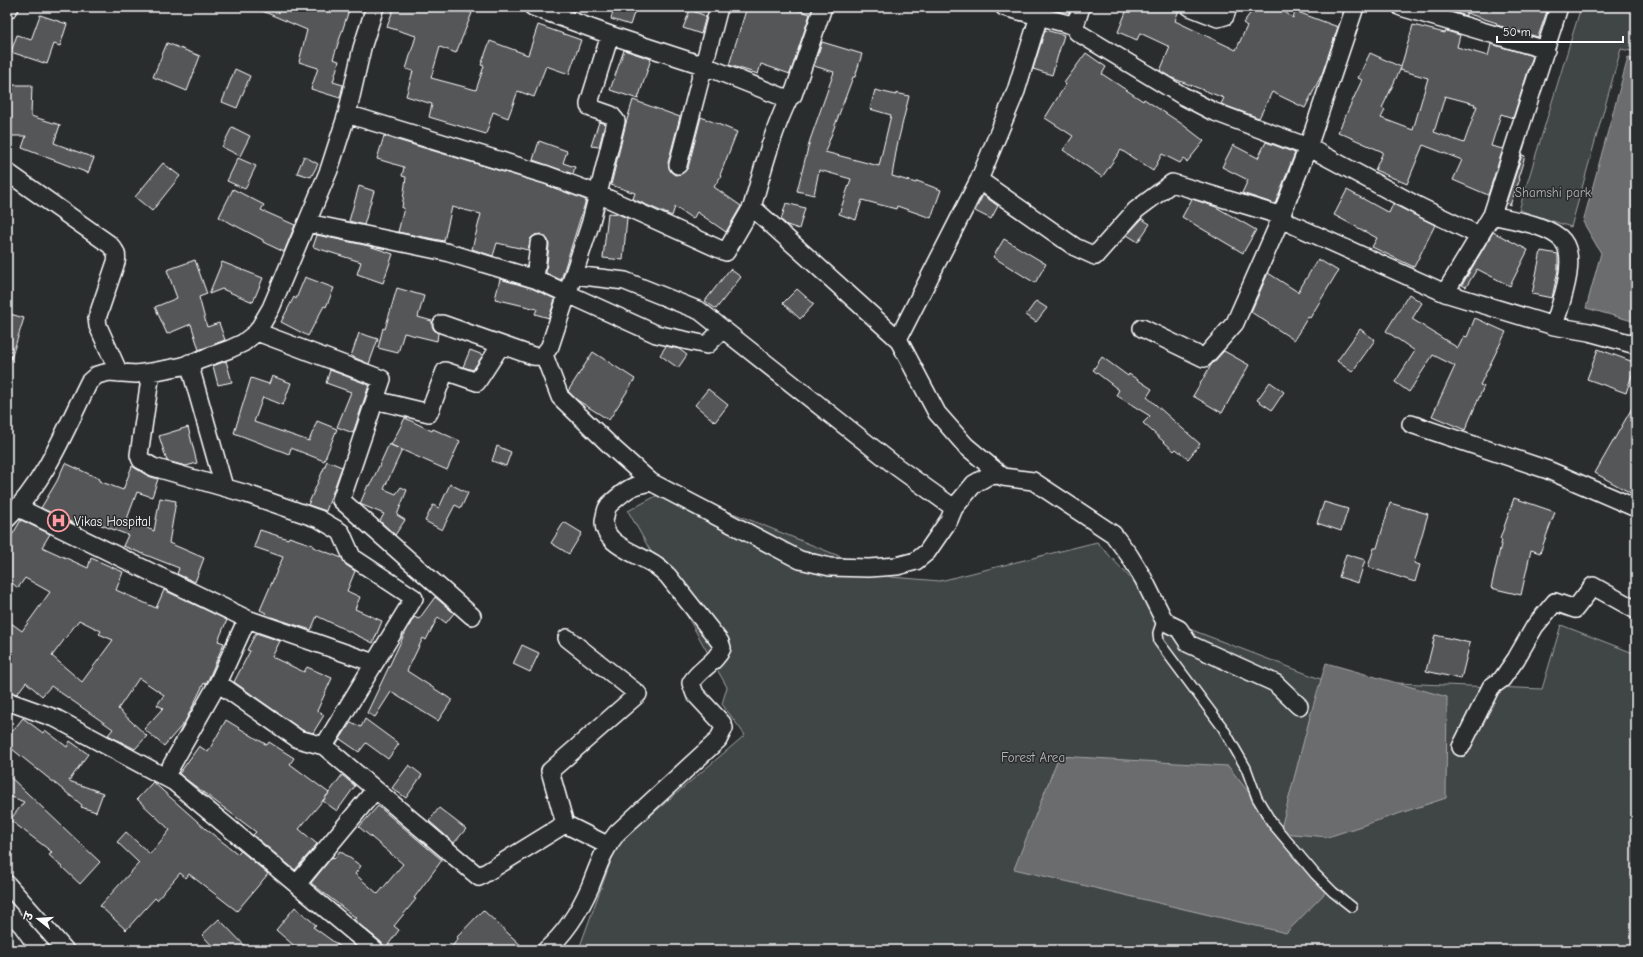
<svg xmlns="http://www.w3.org/2000/svg" width="1643" height="957" viewBox="0 0 1643 957" font-family="'Comic Neue','Playpen Sans Deva',sans-serif">
  <style>
    .green { fill: #414445; stroke: #a0a2a2 }
    .water { fill: #6a6c6d; stroke: #a6a7a7 }
    .building { fill: #555758; stroke: #fff; fill-rule: evenodd }
    .lines { fill: none; stroke-linecap: round; stroke-linejoin: round }
    .lane-casing { stroke: #fff; stroke-width: 12 }
    .street-casing { stroke: #fff; stroke-width: 20 }
    .lane { stroke: #2a2d2e; stroke-width: 9 }
    .street { stroke: #2a2d2e; stroke-width: 17 }
    .labels { text-anchor: middle; dominant-baseline: central; stroke-width: 3; stroke-linejoin: round; paint-order: stroke }
    .park-label { font-size: 13px; fill: #b3b4b5; stroke: #2a2d2e }
    .poi-label { font-size: 13px; fill: #fff; stroke: #2a2d2e; text-anchor: start }
  </style>
  <rect width="100%" height="100%" fill="#2a2d2e"/>
  <filter id="ink" filterUnits="userSpaceOnUse"><feTurbulence type="fractalNoise" baseFrequency=".025" numOctaves="2"/><feDisplacementMap in="SourceGraphic" scale="8" xChannelSelector="R" yChannelSelector="G"/><feConvolveMatrix kernelMatrix="1 2 1 2 8 2 1 2 1" color-interpolation-filters="sRGB"/></filter>
  <g filter="url(#ink)">
    <!-- green -->
    <path class="green" d="M1581,7H1636V52L1621,49L1571,227L1519,210Z
      M671,488L891,577L940,581L1097,542L1171,622L1323,680L1542,689L1561,625L1636,654V950H573L580,946L617,844L745,735L722,704L727,687L628,511Z"/>
    <!-- water -->
    <path class="water" d="M1628,58L1636,60V322L1586,308L1601,253L1583,222Z
      M1326,663L1447,697L1446,798L1328,837L1281,833L1329,889L1286,933L1014,869L1059,756L1228,766L1280,832L1311,713Z"/>
    <!-- building -->
    <path class="building" d="M253,7H350L333,59L339,61L333,82L343,85L340,98L311,89L318,68L299,62L307,30Z
      M394,7H456L472,13L456,53L440,47L431,78L476,90L484,66L481,65L490,41L528,55L538,25L581,40L569,74L546,66L534,97L518,91L508,118L493,112L486,134L429,117L432,104L406,96L413,71L406,69L416,36L387,27Z
      M614,7H636L630,25L611,19Z
      M747,7H789L810,14L790,74L761,64L758,74L729,65Z
      M1128,7H1180L1175,21L1236,50L1247,26L1243,23L1255,7H1278L1293,18L1295,11L1338,27L1322,74L1305,108L1272,92L1259,118L1221,104L1224,98L1172,78L1160,71L1170,47L1140,33L1137,40L1118,32Z
      M1452,7H1531L1547,11L1538,37L1496,25L1497,23L1466,13V16L1451,11Z
      M690,10L706,16L701,34L683,28Z
      M40,15L67,24L60,46L54,44L47,64L11,52L17,35L31,40Z
      M1413,25L1445,33L1446,31L1460,35L1457,47L1488,56L1491,44L1533,56L1513,118L1501,114L1491,146L1503,149L1488,195L1453,180L1462,160L1423,145L1407,184L1375,170L1383,152L1338,132L1362,80L1358,78L1370,53L1401,67ZM1401,68L1400,70L1428,78L1413,130L1381,118L1385,110L1382,108ZM1445,96L1475,104L1474,106H1477L1464,143L1434,132Z
      M1045,30L1064,35L1052,75L1033,69Z
      M822,42L862,54L855,77H853L825,152L879,166L891,115L870,109L875,90L896,95V93L909,96L897,146L892,176L916,183L917,181L941,190L931,218L897,206L896,209L862,200L856,220L839,214L851,179L819,170L814,195L797,191L810,140L834,72L814,66Z
      M167,43L200,56L187,91L153,77Z
      M624,50L651,59L638,99L610,90Z
      M1086,53L1106,67L1102,74L1143,101L1144,99L1182,124L1204,141L1187,162L1183,159L1180,163L1162,154L1153,171L1121,150L1102,177L1063,150L1073,136L1045,118L1066,84L1064,83Z
      M235,69L250,76L237,108L222,102Z
      M7,85H32L31,116L60,125L54,143L94,158L88,173L22,148L26,136H7Z
      M633,100L680,117L668,163L671,172L675,175L681,174L688,168L701,117L737,132L720,175L721,176L714,187L741,206L726,232L697,212L693,219L675,207L672,216L633,199L635,193L611,185L626,123Z
      M599,122L605,124L599,147L591,146Z
      M232,127L250,136L240,156L222,147Z
      M384,136L544,184L586,200L561,280L546,273L549,245L548,240L541,234L535,235L531,238L528,250L497,243L493,256L472,249L481,214L452,207L444,241L398,232L404,208H402L406,177L402,176L404,167L377,159Z
      M539,141L567,151L563,163L575,167L573,174L533,160Z
      M1266,142L1295,153L1275,204L1242,193L1248,180L1222,167L1233,145L1258,158Z
      M1522,155L1525,156L1518,178L1520,179L1510,205L1506,203Z
      M304,156L318,164L311,177L297,173Z
      M238,158L256,166L245,189L227,181Z
      M163,163L180,176L152,211L135,197Z
      M359,186L374,191L364,225L349,221Z
      M233,189L264,205L261,210L295,225L284,252L263,242V240L219,217Z
      M1347,190L1389,213L1393,204L1435,225L1414,267L1372,247L1377,238L1334,215Z
      M983,195L998,206L991,219L975,211Z
      M1192,199L1216,207L1256,230L1243,253L1182,217Z
      M786,203L805,208L799,229L787,225L781,220Z
      M608,213L618,214L627,218L623,260L603,258Z
      M1142,219L1150,224L1138,242L1127,235Z
      M1493,232L1528,250L1510,286L1477,269L1466,287L1462,285Z
      M317,235L369,246L393,254L383,283L357,274L361,262L313,247Z
      M1004,239L1046,264L1035,283L993,257Z
      M1541,251L1558,254V270L1552,298L1532,294Z
      M1318,259L1338,271L1310,318L1308,317L1294,340L1251,312L1268,273L1298,292Z
      M195,260L207,294L199,297L207,327L219,323L225,340L199,350L191,324L167,334L155,307L177,298L167,270Z
      M222,262L263,278L253,302L222,289L209,294Z
      M730,269L741,277L716,309L705,301Z
      M305,277L334,288L326,307L324,306L308,336L281,322L294,297L296,299Z
      M500,279L531,288L555,299L549,318L535,314L537,309L495,299Z
      M397,288L424,296L418,317L432,321V326L434,330L438,333L437,341L404,333L398,353L378,348L383,328L385,329Z
      M797,289L814,304L800,319L783,303Z
      M1409,294L1422,303L1412,319L1458,348L1464,336L1467,337L1475,318L1506,332L1480,385L1484,386L1465,430L1432,416L1455,366L1433,355L1409,392L1395,382L1415,351L1386,331Z
      M1036,301L1047,308L1036,322L1026,315Z
      M7,313L24,318L10,362L7,361Z
      M1360,329L1375,340L1352,372L1337,361Z
      M359,333L378,339L369,364L351,356Z
      M666,346L679,349L687,355L678,368L660,355Z
      M1598,349L1636,363L1626,393L1587,379Z
      M470,350L483,355L473,370L463,367Z
      M1224,351L1249,365L1222,413L1193,396L1211,365Z
      M593,352L635,379L609,420L577,400L568,391Z
      M1102,357L1128,376L1129,374L1152,389L1147,397L1200,444L1188,459L1176,449L1174,451L1143,423L1150,416L1116,395L1119,390L1093,370Z
      M226,361L232,382L218,385L213,366Z
      M330,370L369,385L353,433L337,427L351,392L326,383Z
      M272,376L291,383L283,405L263,397L254,422L309,441L317,421L337,429L324,461L291,448L289,454L234,433L251,378L269,384Z
      M1270,382L1284,392L1272,410L1257,400Z
      M708,389L728,405L715,422L695,405Z
      M1636,401V496L1595,473Z
      M405,418L432,431L433,429L460,441L447,470L391,445Z
      M188,427L197,463L186,466L167,461L159,436Z
      M389,444L402,450L384,489L396,494L401,487L407,490L397,515L405,520L395,535L380,521L384,514L360,504L368,485L370,486Z
      M497,446L511,452L506,466L492,461Z
      M327,461L342,467L326,511L308,505Z
      M65,463L100,479L99,481L123,490L132,466L148,476L158,479L152,497L137,492L127,519L154,531L160,498L176,501L169,543L204,558L195,582L177,574L179,568L123,546L128,535L80,517L75,524L41,508L57,481Z
      M450,484L468,493L461,508L455,505L442,530L425,521L433,505L439,508Z
      M1514,498L1555,512L1540,553L1531,550L1521,595L1491,588L1502,540L1500,539Z
      M1324,502L1348,509L1341,531L1317,523Z
      M1390,503L1428,514L1414,563L1420,565L1415,582L1368,567L1374,548H1377Z
      M21,520L50,534L42,547L88,568L91,558L123,572L116,590L156,608L164,590L227,620L218,641L224,643L209,678L206,684L204,683L185,722L164,746L144,729L163,708L157,705L164,695L139,678L118,709L147,736L135,749L108,735L113,729L51,686L42,696L26,682L17,694L7,691V620L22,631L50,592L25,578L18,588L7,579V544ZM79,620L101,631L99,634L113,640L82,682L52,656Z
      M564,522L582,533L569,554L551,543Z
      M260,530L288,539L289,537L313,545V547L342,558L346,565L355,571L347,591L360,597L355,609L382,621L373,643L317,616L311,630L265,615L266,613L260,610L283,557L254,547Z
      M1346,554L1365,560L1358,583L1339,577Z
      M435,597L454,613L446,623L438,617L426,640L423,638L407,671L452,700L438,721L391,692L375,717L367,713L403,637L414,617L419,619Z
      M256,633L280,641L272,657L304,672L307,667L332,678L317,711L324,715L313,733L302,730L234,682L250,651L247,650Z
      M1435,635L1470,643L1461,679L1426,671Z
      M522,645L539,653L530,672L513,664Z
      M23,718L43,733L45,730L67,747L70,741L88,754L69,781L103,793L96,812L81,807L82,805L7,745V738Z
      M365,719L399,744L388,759L366,743L359,752L340,739L351,722L361,727Z
      M226,720L267,745L269,742L294,758L290,764L329,793L299,829L317,844L295,870L253,835L256,832L179,774L199,746L208,752Z
      M409,765L422,775L406,798L392,788Z
      M7,774L100,862L80,884L49,855L52,852L10,820L24,802L7,795Z
      M342,775L355,786L337,811L323,801Z
      M153,782L206,829L238,854L241,851L268,874L237,911L189,874L186,878L180,873L157,900L155,898L126,930L100,906L139,863L117,842L126,832L150,854L170,830L137,799Z
      M378,806L442,860L414,898L416,899L394,926L399,930L385,949L381,942L354,920L356,918L311,883L332,857L334,859L340,851L361,866L355,874L378,894L403,864L359,827Z
      M439,808L466,829L454,843L429,821Z
      M295,907L316,925L313,927L345,950H299L276,930Z
      M483,910L526,950H449L458,939L457,937Z
      M219,919L249,950H216L202,935Z"/>
    <g class="lines">
      <defs>
        <path id="lane" d="M1163,618L1158,633L1159,642L1223,728L1246,768L1257,798L1272,823L1315,874L1333,892L1352,907"/>
        <path id="street" d="M533,7L610,35L705,66L780,96L789,98L793,95L823,7
          M1004,7L1039,16
          M1081,7L1075,26L1077,32L1183,96L1212,111L1308,147L1418,206L1480,236
          M1190,7L1218,18L1225,16L1228,7
          M1355,7L1308,147L1283,211C1282,216 1283,218 1287,222L1445,293L1554,326L1589,332L1636,345
          M1401,7L1546,50
          M7,10L10,7
          M789,98C772,133 763,169 752,207L898,339
          M347,114L547,175L598,194L616,121L611,115L591,108L589,106V103L610,35
          M678,165L719,7
          M7,172L109,244C115,250 118,254 116,262L97,318L98,326L119,373
          M979,180L1075,247L1095,256L1136,210L1172,183L1282,216L1235,323L1204,358L1142,328
          M1492,215C1512,220 1550,225 1563,241C1578,260 1560,305 1554,326
          M308,223L446,252L535,279L539,244
          M574,275L625,281L700,311L897,467L954,508
          M535,279L656,334L707,345L723,329
          M1445,293L1492,215L1559,7
          M442,324L533,356C542,357 545,354 550,346L590,225L598,194L726,252L752,207
          M257,332L382,379L341,500L472,616
          M544,355L560,397L614,449L651,482
          M189,363L224,487
          M151,372L139,455L141,460L153,467L247,494L319,519L341,532L352,557L414,598L324,746
          M375,400L429,413L445,371L477,382L501,345
          M1411,424L1548,470L1636,508
          M1003,477L966,446L937,413L898,339L979,180L1016,91L1039,16L1075,26
          M19,508L247,619L374,663
          M7,519C46,481 65,430 89,382L97,375L109,372L136,374L151,372L183,366L230,349L243,343L257,332L271,308L329,170L347,114L362,48L375,7
          M567,638L638,694L550,771L565,824L607,845
          M218,683L298,739L324,746L479,877L565,824
          M7,701L57,719L174,782L375,950
          M1461,747L1491,687L1502,679L1516,659L1535,626L1555,602L1575,609L1593,586L1636,610
          M165,777L218,683L247,619
          M7,884L65,950
          M297,884L375,790
          M7,936L17,950
          M546,950C566,933 579,912 590,887C598,867 603,850 617,833L718,740L724,728L722,723L695,694L691,683C699,669 716,663 722,648L720,642L668,576C662,570 656,565 648,561C632,552 598,541 605,516C606,511 607,506 611,503C626,490 631,485 651,482L800,560L830,567L869,568L897,566L916,561L927,552L949,520L954,508L974,484L988,476L999,475L1003,477L1033,481L1113,534L1129,555L1143,578L1163,618L1169,624L1179,629L1189,644L1275,683L1299,706"/>
      </defs>
      <!-- lane casing -->
      <use href="#lane" class="lane-casing"/>
      <!-- street casing -->
      <use href="#street" class="street-casing"/>
      <!-- lane -->
      <use href="#lane" class="lane"/>
      <!-- street -->
      <use href="#street" class="street"/>
    </g>
  </g>
  <!-- icons -->
  <defs>
    <symbol id="hospital-ring" viewBox="-11 -11 22 22"><circle r="9.5" fill="#2a2d2e" stroke="#ff9aa2" stroke-width="1.5"/><path d="M-5-5h3v3.5h4V-5h3V5h-3V1.5h-4V5h-3Z" fill="#ff9aa2"/></symbol>
  </defs>
  <g fill-rule="evenodd">
    <use href="#hospital-ring" x="46" y="508" width="25" height="25"/>
  </g>
  <g class="labels">
    <!-- park labels -->
    <g class="park-label">
      <text x="1553" y="192">Shamshi park</text>
      <text x="1033" y="757">Forest Area</text>
    </g>
    <!-- poi labels -->
    <g class="poi-label">
      <text x="74" y="521">Vikas Hospital</text>
    </g>
  </g>
  <!-- margin -->
  <rect width="1643" height="957" fill="none" stroke="#2a2d2e" stroke-width="24"/>
  <rect x="12" y="12" width="1619" height="933" fill="none" stroke="#fff" stroke-width="1.5" filter="url(#ink)"/>
  <!-- north arrow -->
  <g transform="translate(38 919) rotate(287)" stroke="#2a2d2e" stroke-width="3" paint-order="stroke">
  <path d="M0-3L7 15L0 10L-7 15Z" fill="#ffffff"/>
  <text y="-6" font-size="11" font-weight="bold" text-anchor="middle" fill="#ffffff">उ</text>
  </g>
  <!-- scale -->
  <path d="M1497 36v6h126v-6" fill="none" stroke="#ffffff" stroke-width="2"/>
  <text x="1503" y="36" font-size="12" fill="#ffffff" stroke="#2a2d2e" stroke-width="3" paint-order="stroke">50 m</text>
</svg>
